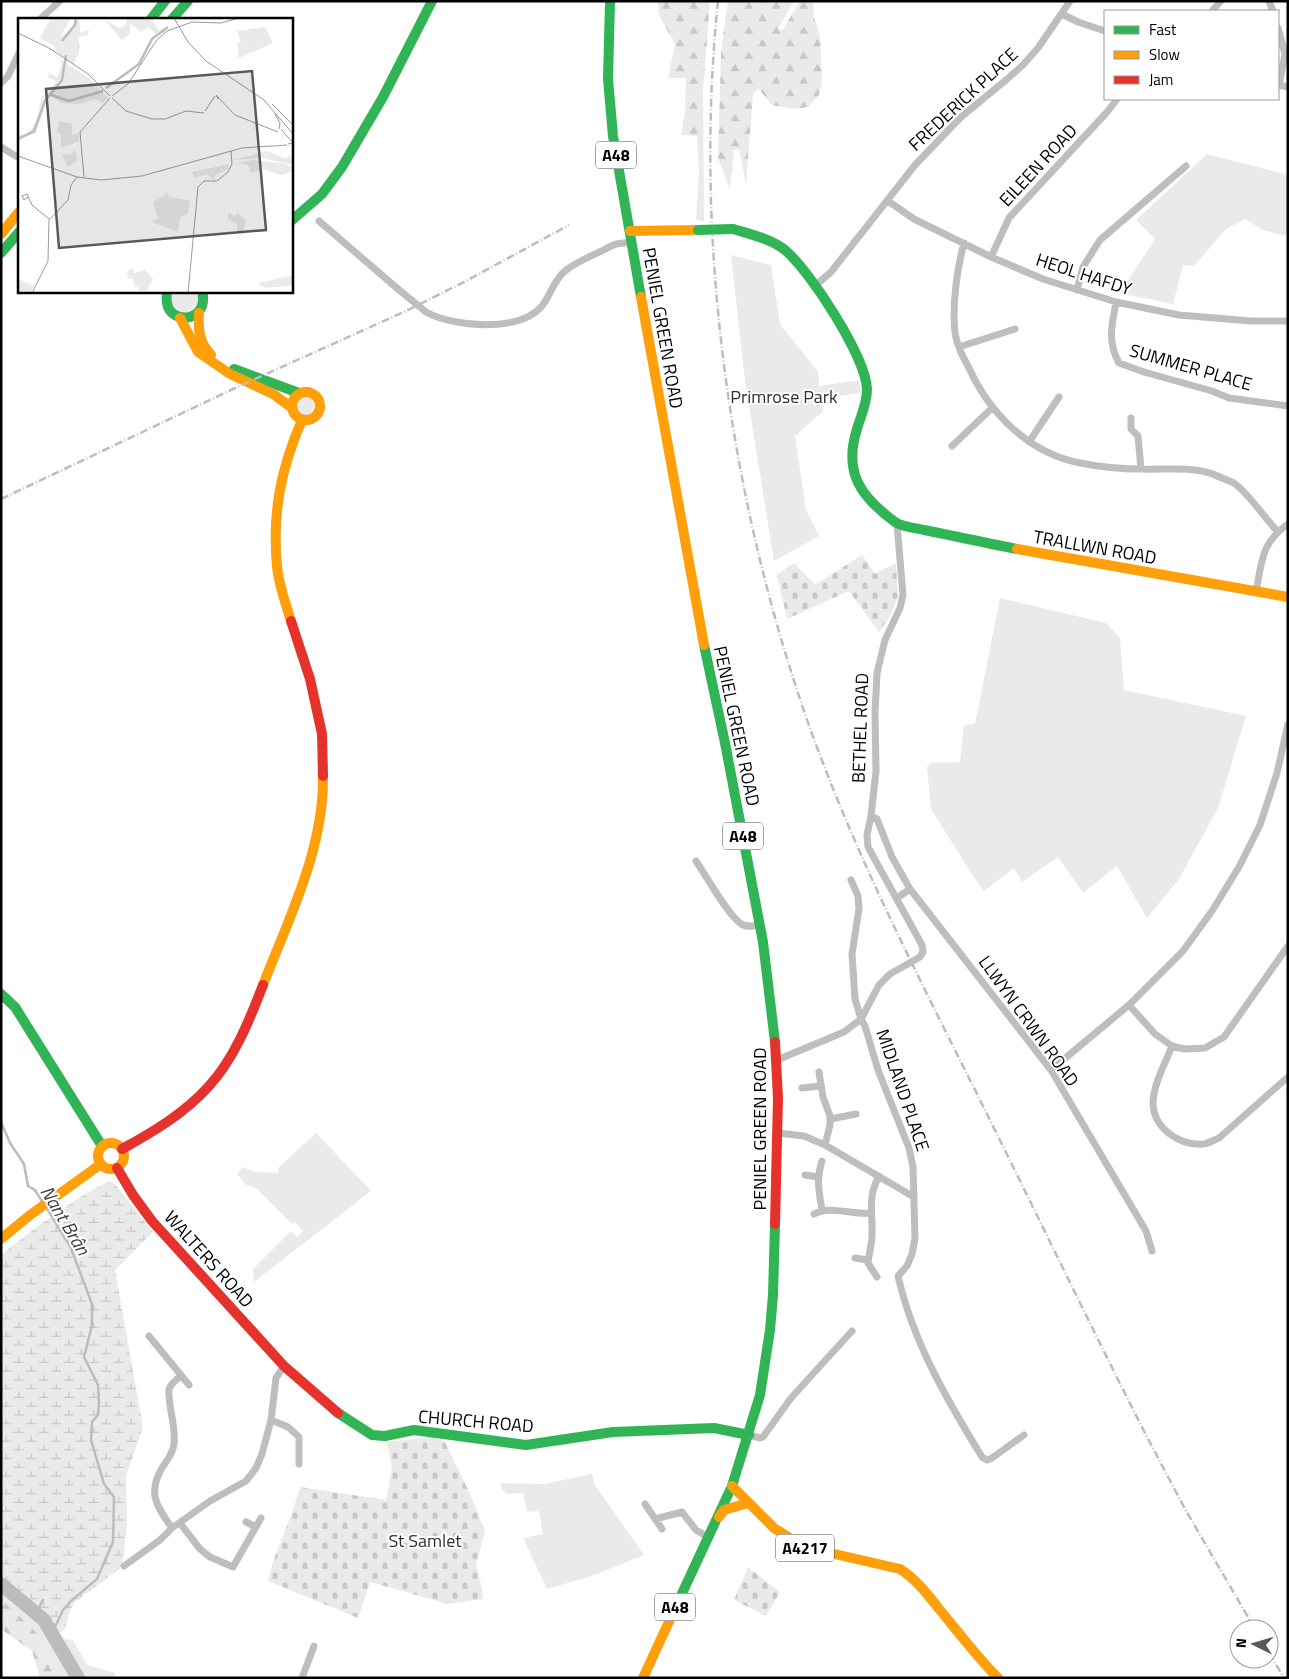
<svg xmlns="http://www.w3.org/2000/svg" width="1289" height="1679" viewBox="0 0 1289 1679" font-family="'Titillium Web',sans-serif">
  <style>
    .green { fill: #eaeaea }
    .forest { fill: url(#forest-firs) }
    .wetland { fill: url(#wetland-marsh) }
    .cemetery { fill: url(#cemetery-stones) }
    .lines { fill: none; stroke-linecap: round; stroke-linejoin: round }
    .stream { stroke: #bcbcbc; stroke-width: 2.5 }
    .river { stroke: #bcbcbc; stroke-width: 14 }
    .street { stroke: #bebebe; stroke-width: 7 }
    .fast { stroke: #30b455; stroke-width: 10 }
    .slow { stroke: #ff9f0a; stroke-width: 10 }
    .jam { stroke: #e5322d; stroke-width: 10 }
    .rail { stroke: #bdbdbd; stroke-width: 2.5; stroke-dasharray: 8 2.5 1 2.5; stroke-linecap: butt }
    .street-bridge { stroke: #bebebe; stroke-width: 7 }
    .fast-bridge { stroke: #30b455; stroke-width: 10 }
    .labels { text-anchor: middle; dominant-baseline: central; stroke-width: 4; stroke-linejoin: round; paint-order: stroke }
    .shield { fill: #fff; stroke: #4c4c4c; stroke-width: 1 }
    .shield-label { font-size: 16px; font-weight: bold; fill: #000 }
    .street-label { font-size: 18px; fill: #000; stroke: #fff }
    .park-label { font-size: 18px; fill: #2f2f2f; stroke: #fff }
    .water-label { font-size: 19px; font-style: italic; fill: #404040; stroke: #fff }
    .inset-river { fill: none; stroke: #bcbcbc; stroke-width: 2.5 }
    .inset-road { fill: none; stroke: #999; stroke-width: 1 }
    .view { fill: #595959; fill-opacity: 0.15; stroke: #595959; stroke-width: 2.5 }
    .inset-edge { fill: none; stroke: #000; stroke-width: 2.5 }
  </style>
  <defs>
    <pattern id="forest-firs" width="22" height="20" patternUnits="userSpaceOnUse" patternTransform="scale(1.25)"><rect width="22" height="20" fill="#eaeaea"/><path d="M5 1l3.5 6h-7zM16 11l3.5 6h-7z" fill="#c7c7c7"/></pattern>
    <pattern id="wetland-marsh" width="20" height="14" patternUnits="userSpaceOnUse" patternTransform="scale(1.25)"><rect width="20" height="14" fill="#eaeaea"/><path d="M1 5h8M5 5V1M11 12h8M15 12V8" fill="none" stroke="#c7c7c7"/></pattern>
    <pattern id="cemetery-stones" width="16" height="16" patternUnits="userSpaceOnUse" patternTransform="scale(1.25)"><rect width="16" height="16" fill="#eaeaea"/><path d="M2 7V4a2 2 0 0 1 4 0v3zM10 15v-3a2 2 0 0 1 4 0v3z" fill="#c7c7c7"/></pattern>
  </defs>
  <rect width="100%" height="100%" fill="#fff"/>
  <!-- green -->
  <path class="green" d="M1207,154L1288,175V232L1284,236L1263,230L1245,219L1226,229L1194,266L1183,265L1173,304L1120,293L1155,239L1136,220Z
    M731,255L771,265L780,324L818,372L819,386L859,380L861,393L822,398L823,411L795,436L806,510L819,536L774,561L745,381Z
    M174,291H196C206,311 179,323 171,302Z
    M296 406a9 9 0 1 1 18 0a9 9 0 1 1-18 0Z
    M1000,598L1106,623L1120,638L1124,690L1246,716L1218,808L1179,879L1147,918L1117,866L1083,893L1058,857L1022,882L1014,868L984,891L973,876L931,809L927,767L931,763L960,762L964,725L975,724Z
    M316,1133L371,1191L254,1282L253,1269L291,1231L297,1237L303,1231L295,1222L292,1224L256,1188L246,1185L237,1174L243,1167L256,1172L278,1173L279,1167Z
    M592,1474L595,1485L644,1555L592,1576L547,1589L523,1538L543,1534L539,1511L527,1512L523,1493L507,1494L502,1490L500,1483L544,1484Z
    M1,1591C21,1605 40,1617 52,1638L73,1640L87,1665L115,1673V1678H55L37,1633L1,1599Z"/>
  <!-- forest -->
  <path class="forest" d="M658,1H710L703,91L704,221L696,220L699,174L697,136L681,135L685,112L686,78H668L675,44L659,15Z
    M728,1H794L778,29L782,31L800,1H813L814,17L820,36L822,81L819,95L808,107L793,109L772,105L759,89L755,91L753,95L746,184L739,149L734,150L730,189L718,158L721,52Z
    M1,1599L37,1633L55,1678H40L32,1651L1,1629Z"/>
  <!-- wetland -->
  <path class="wetland" d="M109,1181L115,1184L153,1232L115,1270L143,1427L126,1476L127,1524L123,1560L119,1569L75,1602L70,1610L65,1629L58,1634L45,1619L1,1583V1255C36,1227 70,1201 109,1181Z"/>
  <!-- cemetery -->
  <path class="cemetery" d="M862,555L875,574L896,563L898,596L891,615L879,632L849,591L787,619L777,575L794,563L815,585Z
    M431,1437L445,1442L471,1496L485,1532L476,1564L482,1588L483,1599L448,1604L370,1582L358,1618L268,1581C275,1548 292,1520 300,1487L386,1500L392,1469L387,1442Z
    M748,1567L780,1592L766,1616L734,1600Z"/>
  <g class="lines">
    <!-- stream -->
    <path class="stream" d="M1,1122L10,1143L24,1164L28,1186L35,1190L43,1203
      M46,1207L71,1248L92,1304V1325L84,1357L98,1385L99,1402L98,1415L92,1422L91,1440L104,1484L114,1497L113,1542L97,1579L71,1601L63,1610L54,1629V1636
      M36,1613L43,1600"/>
    <!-- river -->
    <path class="river" d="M1,1584L44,1620L78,1678"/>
    <!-- street -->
    <path class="street" d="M1269,1L1273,11
      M1212,11L1221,1
      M1062,14L1078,22L1105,31
      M40,19L60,1
      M1278,28L1285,54L1279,85
      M1,83L8,76L19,53
      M1278,85L1288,87
      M1,147L19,158
      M888,201L914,219L991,257L1043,279L1116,302L1179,315L1251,321H1288
      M319,221L398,289
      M964,243C957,269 952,305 955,333C957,346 963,357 969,368C990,414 1029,453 1080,463C1100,467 1121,469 1141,469C1165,470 1189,466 1213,474C1219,477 1228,480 1234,483C1248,493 1265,518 1277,531
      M991,257L1009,218L1108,111L1117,99
      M816,285L831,272L915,165L961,117L1006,80L1023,65L1038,48L1070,1
      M1077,290L1083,267L1100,240L1186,166
      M1116,302C1112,325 1107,341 1119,363L1144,372L1212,391L1229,398L1288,406
      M426,312C453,327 519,333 542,306C550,296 554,280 565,271C577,261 595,255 609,247L616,244L632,242
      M959,347L1015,329
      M1131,418V429L1138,436L1141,469
      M1029,442L1059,397
      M952,446L992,408
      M1256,592C1262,561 1261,543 1288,524
      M871,816L877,819L892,857L910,889L1051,1070L1146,1231L1152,1251
      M696,861C707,877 726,912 740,923C746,928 754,926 760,925
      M851,880L858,896L859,909L852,954L855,999L861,1019L865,1026L878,1070L909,1148L913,1167L915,1238L912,1254L907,1266L898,1276C913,1342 947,1400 982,1457L987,1460L992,1458L1024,1435
      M897,898L910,889
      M1129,1005L1155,1034L1172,1046L1184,1049L1205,1048L1224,1037L1288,946
      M1172,1046C1165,1064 1154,1083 1153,1102C1153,1128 1179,1146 1204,1144C1209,1143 1214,1140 1219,1138L1288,1077
      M777,1060L844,1032L861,1019L879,985L890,974L920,957L923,952L922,945L868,847L867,835L871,816L876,771L875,713L877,673L885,640L900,608L903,595L897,524
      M1051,1070L1129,1005L1183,951L1212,911L1239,867L1260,825L1277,773L1288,724
      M819,1072L823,1097L830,1116V1125L825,1145
      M802,1088L821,1086
      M830,1119L856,1114
      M778,1133L804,1136L825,1145L914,1197
      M822,1161C816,1179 819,1192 822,1210
      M805,1175L818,1177
      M814,1214C830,1205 852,1215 871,1213
      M855,1258L868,1260
      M877,1277L868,1263C869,1253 872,1244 872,1235C873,1212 867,1198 879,1176
      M149,1336L189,1385
      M271,1420L288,1427L299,1437V1464
      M749,1435L760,1438L763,1437L791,1398L852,1331
      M645,1504L662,1529
      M655,1519L682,1512L696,1530L708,1537
      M246,1522L256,1527
      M180,1523L200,1549L210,1557L233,1567L261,1518
      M172,1528C157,1507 147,1493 162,1468C167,1460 173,1454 174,1444C176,1425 168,1407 169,1389L172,1384L181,1375
      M124,1566L160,1540L172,1528L210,1501L246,1481L256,1468L262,1454L271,1420L276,1378L284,1366
      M302,1678L314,1646"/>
    <!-- fast -->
    <path class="fast" d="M610,1L608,79L613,136L641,297
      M151,19L165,1
      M172,19L188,1
      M291,221L322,194L342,167L383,97L432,1
      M733,229C750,234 771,239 785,250C810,271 866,357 867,389C867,404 861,415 857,429C843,473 861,497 895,522C902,527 916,528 924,530C955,536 986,543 1017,549
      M1,253L19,232
      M167,291C167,295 166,299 167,303C170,325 210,323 202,291
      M234,369L299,393
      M704,645L725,743L763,942L775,1042
      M1,994L15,1007L102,1146
      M338,1413L372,1435L385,1436L414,1430L526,1445L613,1432L714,1428L749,1435
      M678,1602L732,1486L760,1395L770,1330L773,1295L775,1224"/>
    <!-- slow -->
    <path class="slow" d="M630,231L698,230
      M1,234L19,212
      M641,297L704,645
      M199,313C198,330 199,342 211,355
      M180,318L198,352L230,374L273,394L292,408
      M292 406a14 14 0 1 1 28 0a14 14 0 1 1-28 0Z
      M1017,549L1288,597
      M291,621C286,605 278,582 277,566C272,513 281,468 302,420
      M263,985C289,918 324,849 323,776
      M98 1156a13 13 0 1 1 26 0a13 13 0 1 1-26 0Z
      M1,1239L30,1215L101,1164
      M732,1486L774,1528L804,1547L900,1569C917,1580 928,1595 940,1610C959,1633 977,1657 998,1678
      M719,1517L724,1510L748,1503
      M643,1678L678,1602"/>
    <!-- jam -->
    <path class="jam" d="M291,621L310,679L322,734L323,776
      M775,1042L778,1098L775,1224
      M122,1149C153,1132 185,1113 209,1086C234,1059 250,1019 263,985
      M117,1168L133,1195L152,1221L284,1366L338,1413"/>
    <!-- rail -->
    <path class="rail" d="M718,1C693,241 730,504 811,731C856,856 917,974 976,1092C1033,1206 1088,1321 1146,1435L1185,1509L1255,1629
      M1,499L233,389L404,312L464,282L569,225
      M1269,1653L1284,1678"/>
    <!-- street-bridge -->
    <path class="street-bridge" d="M398,289L426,312"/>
    <!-- fast-bridge -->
    <path class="fast-bridge" d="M698,230L733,229"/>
  </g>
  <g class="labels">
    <!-- shield labels -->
    <g class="shield">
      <rect x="596" y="141.5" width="40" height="27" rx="4"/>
      <rect x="723" y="822.5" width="40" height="27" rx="4"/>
      <rect x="776" y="1534.5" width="58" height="27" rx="4"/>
      <rect x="655" y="1593.5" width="40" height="27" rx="4"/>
    </g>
    <g class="shield-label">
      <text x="616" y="155">A48</text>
      <text x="743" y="836">A48</text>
      <text x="805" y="1548">A4217</text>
      <text x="675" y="1607">A48</text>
    </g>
    <!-- street labels -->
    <g class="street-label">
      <text transform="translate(963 99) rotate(-43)">FREDERICK PLACE</text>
      <text transform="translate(1038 165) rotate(-47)">EILEEN ROAD</text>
      <text transform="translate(1084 274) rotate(18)">HEOL HAFDY</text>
      <text transform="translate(663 328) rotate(80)">PENIEL GREEN ROAD</text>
      <text transform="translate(1191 367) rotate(16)">SUMMER PLACE</text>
      <text transform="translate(1095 547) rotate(10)">TRALLWN ROAD</text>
      <text transform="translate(737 726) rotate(78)">PENIEL GREEN ROAD</text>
      <text transform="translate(860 728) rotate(-88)">BETHEL ROAD</text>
      <text transform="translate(1029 1021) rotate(54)">LLWYN CRWN ROAD</text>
      <text transform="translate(903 1090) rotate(71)">MIDLAND PLACE</text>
      <text transform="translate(759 1129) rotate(-90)">PENIEL GREEN ROAD</text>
      <text transform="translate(209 1259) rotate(48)">WALTERS ROAD</text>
      <text transform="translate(476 1421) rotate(5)">CHURCH ROAD</text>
    </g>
    <!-- park labels -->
    <g class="park-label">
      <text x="784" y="396">Primrose Park</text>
      <text x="425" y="1540">St Samlet</text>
    </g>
    <!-- water labels -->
    <g class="water-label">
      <text transform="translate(66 1220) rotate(59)">Nant Brân</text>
    </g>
  </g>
  <!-- overview -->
  <g transform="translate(18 18)">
    <rect width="275" height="275" fill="#fff"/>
    <path d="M33,0H53L42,20L54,9L57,0H61L62,15L71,12L70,17L60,19L61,37L49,42L39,34L37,29L22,20ZM109,0H133L142,14L138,16L130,9L123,14L112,5V16L104,22L86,1L101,10L108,7ZM247,9L255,25L221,40L219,25L223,24L219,13ZM41,65L27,86L22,104L18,103L24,83ZM16,105L21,107L18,115L0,122L2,116L6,117L14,111ZM57,131L59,142L50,149L44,137L54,136ZM211,146L210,151L196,158L197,163L189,156L177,160L174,154ZM150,175L151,179L172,183L170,196L162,199L160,214L134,204L140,200L135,184ZM210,194L217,198L220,195L228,203L224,217L219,214V206L210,201ZM115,250L116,255L127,252L135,261L129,273H120L121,270L117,268L114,260L110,261L109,254Z" fill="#eaeaea"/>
    <path d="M58,0H61L62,15L68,16L60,19L62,30L56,46L49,42L45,23L57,9ZM34,34L47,45L44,58L34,75L27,78L20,93L24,78L31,75L38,63L30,59L31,55L39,59L42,52L44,44ZM249,133L268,141L270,138L275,139V147L245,140L215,142ZM236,142L263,145L275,149V153L263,157L244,151L232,155L231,147L219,145ZM275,257V266L269,268L247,270L240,265ZM0,261L16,268L12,275H0Z" fill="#eaeaea"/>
    <path d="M49,46L70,59L90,80L84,85L79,81L60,86L43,85L34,78Z" fill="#eaeaea"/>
    <path d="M42,103L54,106V116H61V123L43,130V116L39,114Z" fill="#eaeaea"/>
    <path class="inset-river" d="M44,23L57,7L58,0M88,70L121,46L134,21L150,9M33,77L51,83L85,73M0,121L16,113L27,83L44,62L48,37"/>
    <path class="inset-road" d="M156,0L170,24L188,43L246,82L275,116M232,0H249M0,15L31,30M33,32L31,30L70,56L92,78M94,78L110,66L138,23L149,13L174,4L203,5L221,0M94,80L108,93L134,101H147L168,93L186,95M200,81L198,77L217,97L260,114M254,86L275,107M187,93L197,78M257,96L262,105L261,111M263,111L275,125L270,126M0,138L59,159L83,162L124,158L224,130L269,127M66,159L62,114L92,80M10,179L6,182L4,178L9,176L14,187L31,201M31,202L50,182L53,167L59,159M14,275L30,243L31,202M170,275L180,169L186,163H199L210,154L214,146L213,133"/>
    <path class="view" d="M234,53L248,212L41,230L28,71Z"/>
    <rect width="275" height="275" class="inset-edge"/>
  </g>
  <!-- border -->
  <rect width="1289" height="1679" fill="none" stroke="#000000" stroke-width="5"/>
  <!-- legend -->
  <rect x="1104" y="10" width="175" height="90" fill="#ffffff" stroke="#999999"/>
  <rect x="1114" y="26" width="25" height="8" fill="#30b455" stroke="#999999"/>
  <text x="1149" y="35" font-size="15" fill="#000000">Fast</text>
  <rect x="1114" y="51" width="25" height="8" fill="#ff9f0a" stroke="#999999"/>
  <text x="1149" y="60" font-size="15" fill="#000000">Slow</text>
  <rect x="1114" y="76" width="25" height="8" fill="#e5322d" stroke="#999999"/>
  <text x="1149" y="85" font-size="15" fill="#000000">Jam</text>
  <!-- north arrow -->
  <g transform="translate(1254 1644) rotate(275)"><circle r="24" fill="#ffffff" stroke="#999999"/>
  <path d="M0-4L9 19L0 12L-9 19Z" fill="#595959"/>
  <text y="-8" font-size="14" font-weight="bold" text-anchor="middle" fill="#000000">N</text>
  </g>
</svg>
